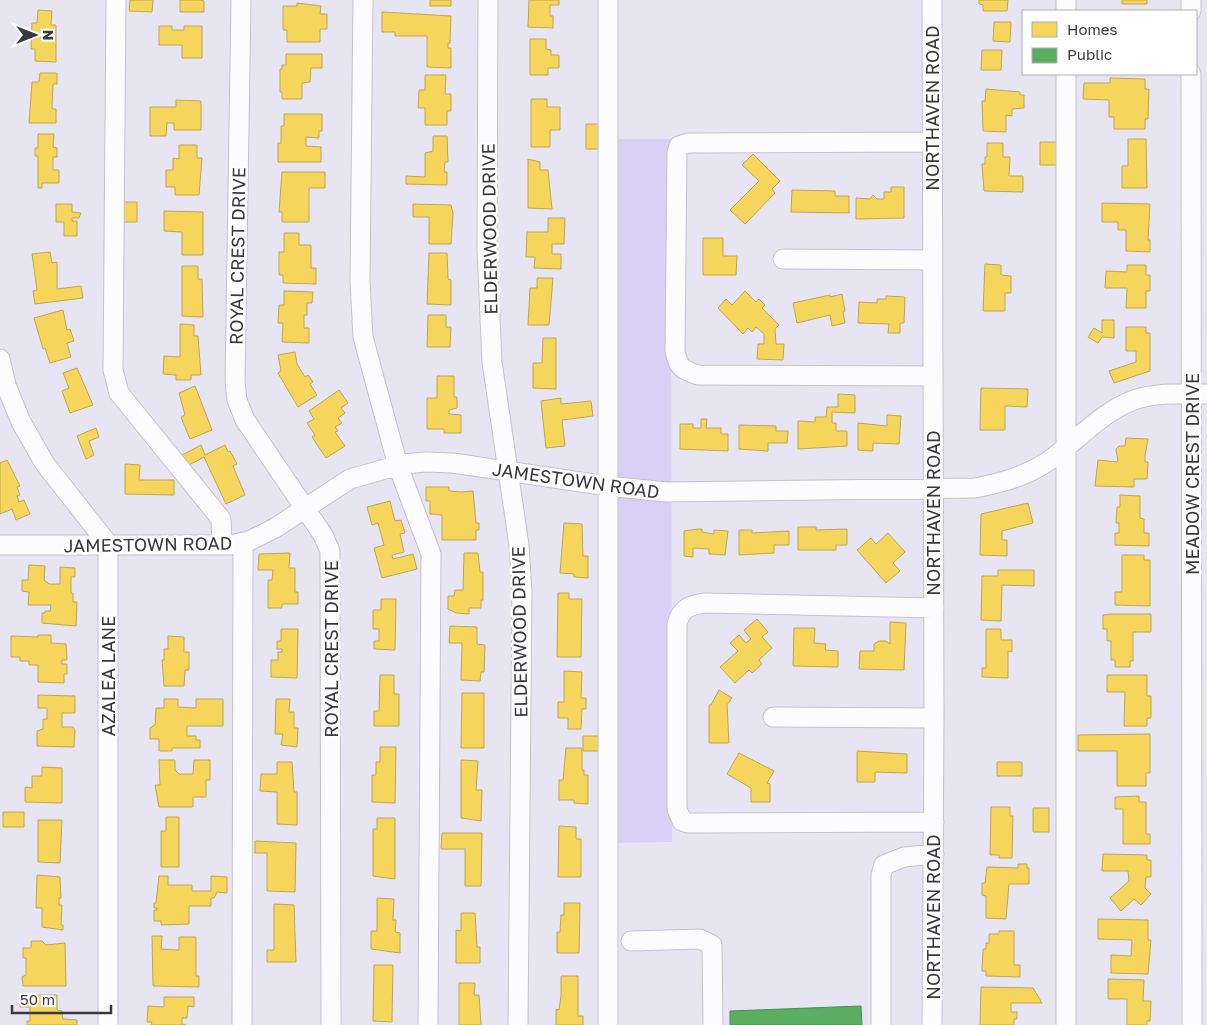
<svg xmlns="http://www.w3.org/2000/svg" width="1207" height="1025" viewBox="0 0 1207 1025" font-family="'Golos Text',sans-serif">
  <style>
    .green { fill: #d8d0f5 }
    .homes { fill: #f6d55c; stroke: #bda654 }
    .public { fill: #5aae61; stroke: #508b57 }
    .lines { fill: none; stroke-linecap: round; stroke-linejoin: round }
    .minor-casing { stroke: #c4c1cc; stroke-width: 21 }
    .minor { stroke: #fcfbfd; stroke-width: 19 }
    .labels { text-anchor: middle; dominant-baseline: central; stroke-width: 5; stroke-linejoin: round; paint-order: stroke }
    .street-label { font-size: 18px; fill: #393841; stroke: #fff }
  </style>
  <rect width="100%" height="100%" fill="#e8e5f2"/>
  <!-- green -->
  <path class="green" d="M609,139H671L672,842L610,843Z"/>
  <!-- homes -->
  <path class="homes" d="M130,0H153L152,12L129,11Z
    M180,0H202L204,1V12H180Z
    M430,0H451V6H430Z
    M529,0H559V5H550V16H553V28L528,27Z
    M979,0H1008L1007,11H983V5L979,4Z
    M1122,0H1147V4H1122Z
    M297,3L321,6L320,14H327V29H320V42H287V30H283V6H297Z
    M38,10L52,11L51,25H56V62L35,61V49H31L32,23H37Z
    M382,12L451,16L450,43H448V48H451V68L427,67V36H395V32H382Z
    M994,22H1011L1010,42L993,41Z
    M159,26H172V30H184V26H202V58H182V45H159Z
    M530,39H546V49L551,50V55H559V68H548V75H530Z
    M982,50H1002L1001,70H981Z
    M286,54H322V68H311L310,82L302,83V99H282V92H280V69H282V65H286Z
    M40,73H57V84H53L52,109H56V123H29L32,82H39Z
    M425,75H446L445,94H451V111H447V125H425V108H418L419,90H425Z
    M1110,78L1145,79V89H1149L1148,119H1145V129H1114V117H1109V100L1083,99L1084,83H1110Z
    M986,89L1020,92V95H1024V108L1012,109V116L1006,115V132L983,131L982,101H985Z
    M531,99H547V107H560V130H550V147H531Z
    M176,100L201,101V130H174V123H167L166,136H150V107H176Z
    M284,114H322V131H319V138L306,137V146L321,147V162H278V143H281V126H284Z
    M586,124H604L600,149H586Z
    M38,134H54L53,147L57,148V157H53V170H59V183H42V188H38V156H35V148H38Z
    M433,136H447L448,162H445L444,172H447V185L406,184V176L425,177V153L433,151Z
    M1128,139H1146L1147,188H1122V166H1128Z
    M1040,142H1058V165H1040Z
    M987,143H1003V157H1010L1009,176H1023V192L984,191L982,164H985V157H987Z
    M179,145H197V158H202L199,195H175V187H166V170H173V158L179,159Z
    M753,154L780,181L772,189L775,193L745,224L730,210L759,181L742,165Z
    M528,159L540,162V170H548L552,209L528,208Z
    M282,172H325V188H309V222H282V212H279Z
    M891,187H904V218L856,219V198L870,199L873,195L877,199H884V192H891Z
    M792,190L835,191V196H849V213L791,212Z
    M120,202H137V222H120Z
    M1102,203L1150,204L1148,240H1150V252L1126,251V230H1118V222H1102Z
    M56,204H72V212L81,213L79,218H72V221H77V236H64V222H56Z
    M413,204L451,205L453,213L451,244H429V217H413Z
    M164,211L203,212V255H182V232L164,231Z
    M548,218H565L564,244H552V254H561V269L534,268L535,257H526L527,232H548Z
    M284,233H299V245H311V268H316V284L283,283V275H279V252H284Z
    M703,238H723V256H737L736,275H703Z
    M50,252L52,263L57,262V289L81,286L83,298L35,304L33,291L37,290L32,254Z
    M429,253H447L448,279L451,280V305L427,304Z
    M985,264L1001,265V275L1011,276V293H1005V311H983Z
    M1127,265H1146V275H1150V291H1146V308H1126L1127,288H1105L1106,271L1127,272Z
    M182,266H198V279H202L203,317L182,316Z
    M537,278H553L549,325H528L530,288H537Z
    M284,291L313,292L312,303H307V315H304V328H309V343L282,342L283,323H278L279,305H284Z
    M745,291L756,302L759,299L765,305L762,308L779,325L775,329L776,344H784L783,360L757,359L758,344H764V334L756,327L752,332L748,328L743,334L718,308L726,299L732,305Z
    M842,294L845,311L843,312L845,323L832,326L830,315L797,323L793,303L830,295V297Z
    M886,296L905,297L904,323H900V333H888L889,324L858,323L859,302L877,303V299H886Z
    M63,310L67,330L70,329L74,341L67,343L71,357L50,363L45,348L43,349L34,318Z
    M428,315H446V327H451L450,347H427Z
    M1102,320H1114V338L1102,337L1098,343L1088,337L1094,328L1102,333Z
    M180,324L194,325V336H198L201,375H191V380H176V375L163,374L164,356L180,357Z
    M1126,327H1146V333H1150V371L1114,383L1109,371L1136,362V351H1126Z
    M543,338H556V389L533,388V363H542Z
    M295,352L297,364L305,377L308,375L313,382L310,384L317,395L298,407L278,373L281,371L278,355Z
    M77,368L93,405L70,413L62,391L69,388L63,373Z
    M437,376H454V397H457V408L449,410V414L461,415V433H444V429H427V398H437Z
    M195,386L212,430L190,439L181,417L185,415L179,393Z
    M981,388L1028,389L1027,407L1005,406V430H980Z
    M339,390L348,403L341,408L345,413L338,418L342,423L335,427L338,431L335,432L345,446L326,458L312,437L315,435L307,423L314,419L309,411Z
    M838,394L855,395V413L832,412V423H836V431H847V446L798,449V421L815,422V417H826L827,407H838Z
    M561,398V404L591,401L593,416L562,420L565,446L546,448L541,401Z
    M887,415L901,416L899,444L873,443V451L858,450V423L887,426Z
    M701,419H707L706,428H721V434H728V451L680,449V424H693V428H701Z
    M739,425L776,426V431H788L787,443H768V451L739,449Z
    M96,428L99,437L89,441L94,455L86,459L77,436Z
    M1126,438L1148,439L1145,456V462H1148L1147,479H1134V487L1095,486L1098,460L1118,462L1116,449L1119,446H1125Z
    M201,445L205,455L225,445L228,452L230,451L237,464L233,466L245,495L226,504L204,457L187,466L182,455Z
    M7,460L20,486L17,487L20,495L17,496L19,502L24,500L30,514L16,520L12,509L0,514V463Z
    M125,464L140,465L139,480H174V495L125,494Z
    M426,487H449V491L461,492L473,491L476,523H479V530H476V540H442V515L430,514V501H426Z
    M1120,495L1140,496V518L1144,519V533H1149V546L1115,545V533H1119V523H1116L1117,507H1120Z
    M390,501L395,521L401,520L405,533L400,534L404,552L392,555L393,559L413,554L417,569L382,578L374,548L384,545L378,523L372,525L367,507Z
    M1028,503L1033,523L1002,531V540H1007V556L980,555L981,514Z
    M564,523L582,524L583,556H588V578L574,577V574L560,573Z
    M798,527H816V530L847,529V545H836V550H798Z
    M698,529H702V532L714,534V530L728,531L725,555L709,554V549L693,548V557L684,556V531Z
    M739,530H752V533L789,531V545H774V553L739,555Z
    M888,533L905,552L893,563L900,571L886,583L857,550L871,538L876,544Z
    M290,553L289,568H295V592H298V604H282V608H268V580H272L273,570H258L259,554Z
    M464,553H478L480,572H483V600H481V608H469V614L456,613L448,609V596H454L455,590H463Z
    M1122,555H1144V560H1150V606L1115,605V592H1122Z
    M29,565L45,566L44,580L49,584H60V567L75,568V577H71V593H73V602H77L76,626L42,623V613H45V611H50L51,605H28L29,592L22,591V580H28Z
    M998,570H1034V586L1002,585L1001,621L981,620L982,576H998Z
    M558,593H569V599H582L581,657H557Z
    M381,599H396L395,650L374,649V641H379V629H373V610H381Z
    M1111,614H1151V632H1133V661H1130V667H1115V660H1111V641H1107V629H1103V615Z
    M757,619L768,632L762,637L772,648L759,660L762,664L752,673L749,670L735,683L720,667L738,651L730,643L739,635L746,643L751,639L744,630Z
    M890,622L906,623L904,670L859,669L860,651H874V644L879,641H886L890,644Z
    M450,626L477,627V644L485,645L484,672H481L480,681L461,680L462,643H449Z
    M794,628H815L814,643L826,644L825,650L838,651V667L793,666Z
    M281,629H298L297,678L271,677V660H278V652H282V649H277V641H281Z
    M986,629H1001V640H1012V652L1008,651V678L982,677V668H986Z
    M38,635H51V643L66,644L67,660H62V664H67V674H64V683L38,682V665H29V661H20V657H11V636L38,637Z
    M168,636L184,637V652H189V670H185L184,686H164L162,660H164V649H168Z
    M564,671L582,672L581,698H586V709H582L581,729H568V718H558V702H564Z
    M380,675H394V694H399V726H374V711H379Z
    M1107,675H1147V696H1151V718H1147V726H1124L1125,692H1107Z
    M719,690L732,698L727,705L729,743H709V705H711Z
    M462,693H484V748H461Z
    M38,695L75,696V713H62V727H73L75,730L74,747L37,746V731L43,729V719H47V708H38Z
    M164,699H178V707L196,708V699H223V726H187V736H196V740H200V748H172V751H159V739H150V728L155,725L156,708H164Z
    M276,699H290L289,712H294V728H298L297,747L281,745L283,734H275Z
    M1150,734V773H1146V786H1117V751H1078V735Z
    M583,736H604V751H583Z
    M380,747H396L395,803L372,802V775H376V762H380Z
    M566,748H582V770H584V775H588V804L574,803V800H559V780H563Z
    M857,751L907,754V773L875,772V782H857Z
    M739,753L774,771L767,783L770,784V802H751V788L727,774Z
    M159,760H175V770L179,774H193L194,760H210V780H206V797H193V807H159L155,785H160Z
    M461,760L478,761L476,790H482L481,821L461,818Z
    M277,762H292L294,792H297V825L277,824V792L260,791L261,774H277Z
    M997,762H1022V776H997Z
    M42,767L62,768V803L25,802V787L32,788V776H42Z
    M1139,796V802H1146V834H1150V844H1123V809H1115V797Z
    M991,807H1010V816H1013L1012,858H999V855H990Z
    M1033,808H1049V832H1033Z
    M3,812H24V827H3Z
    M166,817H179V867H161V831H166Z
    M377,818H395V879L373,876V829H377Z
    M38,820H62L60,863L38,862Z
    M559,826L576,827V839H581V877H558Z
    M442,833H482L481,886H465V849H441Z
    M255,841L296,843L295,892L267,891V853H255Z
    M1103,854L1147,855V860H1151V877H1146L1145,888L1151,894L1141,905L1134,899L1121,911L1110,898L1129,881L1128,871H1102Z
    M1018,864H1027V868H1029V884H1009L1006,919L986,918V896L982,895V883H985L987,867L1018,868Z
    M37,875L60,877L61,898H59V905H62L61,925H63V930L42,927V908H36Z
    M159,876H168V885H192V891H211V876L227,877V893L217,892L214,898H211V906H189V924L161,925V921H154V910H157V908H154V903H156Z
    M377,898L394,899L393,920H396L395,932L400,933V953L371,949V931H377Z
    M564,903H580L579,953H557V932H560L561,915H564Z
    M274,904L294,905L296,962H267V950H274Z
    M461,913H475L477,947H480V963H456V930L461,931Z
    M1098,919L1148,920V940H1151L1148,974L1111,973V955L1131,956L1132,940L1098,939Z
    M999,931H1014V965H1020V977L986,976V971H982L983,949H986V943H989V934H999Z
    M152,936H162L161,949L179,950V937H196V976H199V987L153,986Z
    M31,941H42L46,945L65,943L66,986H23L22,977L26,975V958H23V948H31Z
    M374,965H393L392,1022L373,1021Z
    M561,976H578V1016H583V1025H556V1009L559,1010L561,996Z
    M1108,979L1144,980L1143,1001H1151L1150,1021H1147V1025H1127V999H1108Z
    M459,983H475L474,995H479L481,1025H459Z
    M981,987L1033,988L1042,1003H1011V1012H1017V1019H1014V1025H980Z
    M20,995H57V1010L62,1011L63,1019L77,1020V1025H27V1021H30V1007H20Z
    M164,997H194V1007L188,1006L187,1018H182V1024L186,1025H151L152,1022H147L148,1006L164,1007Z"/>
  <!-- public -->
  <path class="public" d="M861,1006L862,1025H730V1011Z"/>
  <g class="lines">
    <defs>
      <path id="minor" d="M116,0L113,370L119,393L221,519L222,545
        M241,0L235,382L237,400L245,420L323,535L330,551L331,1025
        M363,0L360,281L363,337L398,466L431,554L428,1025
        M488,0L487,249L492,362L519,545L522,592L518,1025
        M932,0L934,718L932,1025
        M1191,0V11
        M1066,11V0
        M1066,74V1025
        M1191,74L1192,1025
        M932,142L688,143L679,146L677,153L675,351C678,367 682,370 698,375L933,376
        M783,259L933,260
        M0,359L6,385L21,422L45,464L108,544V1025
        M0,545H230L249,541L275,528L350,479L403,464L426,462L453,463L607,486L667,492L975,488C1001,483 1024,477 1047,462C1076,442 1101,412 1134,400C1157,392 1184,394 1207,394
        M934,608L705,603C690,605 681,608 677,624V809L682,821L688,823L934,822
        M773,717L934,718
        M631,941L700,939L712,945L713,1025
        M242,1025L243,543
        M608,1025V0
        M881,1025V875L884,865L904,857L934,854"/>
    </defs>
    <!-- minor casing -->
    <use href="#minor" class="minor-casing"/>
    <!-- minor -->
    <use href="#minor" class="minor"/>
  </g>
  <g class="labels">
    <!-- street labels -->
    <g class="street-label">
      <text transform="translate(932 108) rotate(-90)">NORTHAVEN ROAD</text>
      <text transform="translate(489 229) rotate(-91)">ELDERWOOD DRIVE</text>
      <text transform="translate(237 256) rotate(-89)">ROYAL CREST DRIVE</text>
      <text transform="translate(1192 474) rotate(-90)">MEADOW CREST DRIVE</text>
      <text transform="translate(576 480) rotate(8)">JAMESTOWN ROAD</text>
      <text transform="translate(933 513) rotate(-90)">NORTHAVEN ROAD</text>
      <text transform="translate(148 544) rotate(-1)">JAMESTOWN ROAD</text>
      <text transform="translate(519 632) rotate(-91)">ELDERWOOD DRIVE</text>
      <text transform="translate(331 649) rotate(-90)">ROYAL CREST DRIVE</text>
      <text transform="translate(108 676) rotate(-90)">AZALEA LANE</text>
      <text transform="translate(933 917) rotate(-90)">NORTHAVEN ROAD</text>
    </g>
  </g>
  <!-- legend -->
  <rect x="1022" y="10" width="175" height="65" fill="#ffffff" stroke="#b0afb3"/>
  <rect x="1032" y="22" width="25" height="15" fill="#f6d55c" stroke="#b0afb3"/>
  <text x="1067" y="35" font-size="15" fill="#393841">Homes</text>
  <rect x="1032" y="48" width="25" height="15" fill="#5aae61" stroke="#b0afb3"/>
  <text x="1067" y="60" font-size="15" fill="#393841">Public</text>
  <!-- north arrow -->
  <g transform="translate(35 35) rotate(90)" stroke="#ffffff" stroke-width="4" paint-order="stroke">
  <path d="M0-4L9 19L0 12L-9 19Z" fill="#393841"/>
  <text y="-8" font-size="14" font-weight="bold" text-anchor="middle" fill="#393841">N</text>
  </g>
  <!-- scale -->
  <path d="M12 1005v8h99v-8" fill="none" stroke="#393841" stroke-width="2.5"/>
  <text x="20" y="1005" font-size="15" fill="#393841" stroke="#ffffff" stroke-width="4" paint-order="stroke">50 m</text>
</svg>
